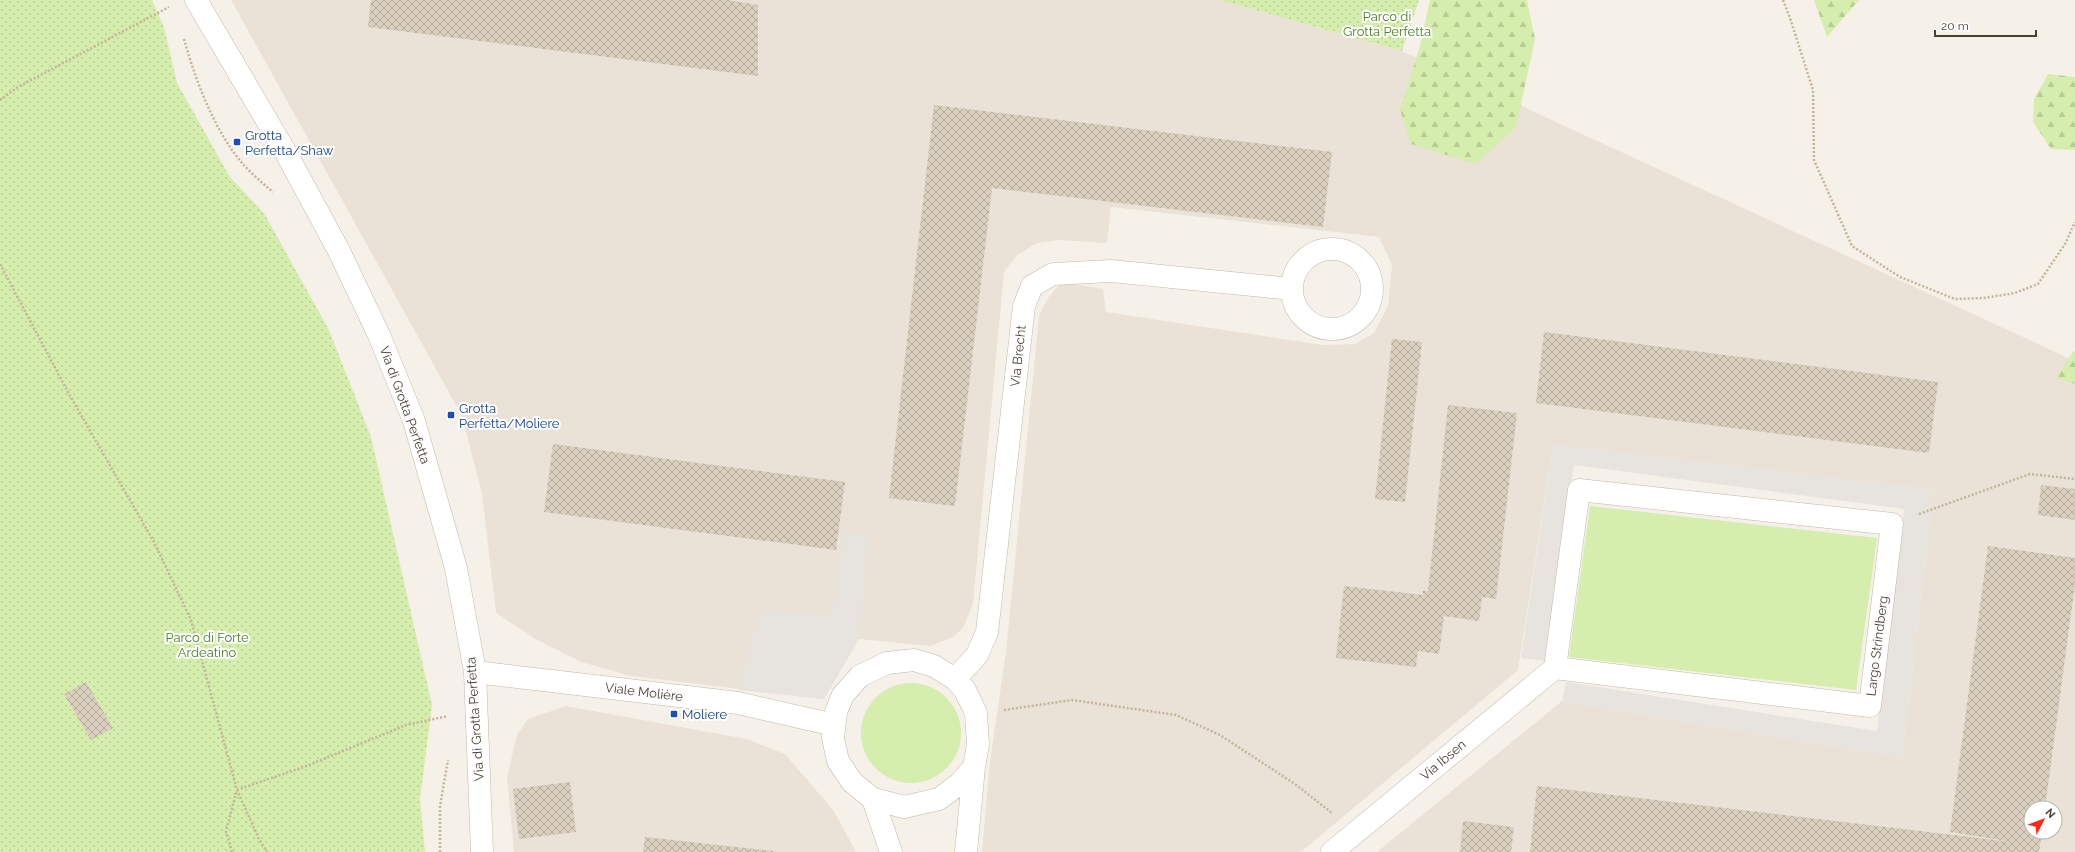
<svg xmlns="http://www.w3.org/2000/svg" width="2075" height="852" viewBox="0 0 2075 852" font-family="Raleway,sans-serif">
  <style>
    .residential { fill: #eae2d6; fill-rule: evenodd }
    .grass { fill: #d5edad }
    .forest { fill: url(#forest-firs) }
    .park { fill: url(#park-dots) }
    .parking { fill: #e7e4e0 }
    .building { fill: url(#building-cross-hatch) }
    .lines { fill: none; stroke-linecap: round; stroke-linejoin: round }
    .minor-casing { stroke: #c2b8aa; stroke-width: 23 }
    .path { stroke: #c5b399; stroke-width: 2.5; stroke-dasharray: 2 2; stroke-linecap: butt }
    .minor { stroke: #fff; stroke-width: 22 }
    .transit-dot { fill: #1a4fb4; stroke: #fff; stroke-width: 1.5 }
    .labels { text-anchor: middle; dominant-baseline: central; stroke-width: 4; stroke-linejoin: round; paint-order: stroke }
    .park-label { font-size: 13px; fill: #4d8222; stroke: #fff }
    .transit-label { font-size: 13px; fill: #164399; stroke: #fff; text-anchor: start }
    .street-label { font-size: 13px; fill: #4a4136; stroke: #fff }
  </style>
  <defs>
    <pattern id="forest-firs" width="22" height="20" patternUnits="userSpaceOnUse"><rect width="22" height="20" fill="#d5edad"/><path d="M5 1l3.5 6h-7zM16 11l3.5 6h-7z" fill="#b8cc95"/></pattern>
    <pattern id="park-dots" width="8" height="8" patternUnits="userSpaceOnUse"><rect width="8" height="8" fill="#d5edad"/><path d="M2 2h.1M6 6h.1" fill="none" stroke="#b8cc95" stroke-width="1.8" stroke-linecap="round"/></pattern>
    <pattern id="building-cross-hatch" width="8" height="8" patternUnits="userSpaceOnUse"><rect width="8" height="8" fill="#dbcfbf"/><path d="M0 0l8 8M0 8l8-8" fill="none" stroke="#b4aa9c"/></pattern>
  </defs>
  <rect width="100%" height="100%" fill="#f6f1e8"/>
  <!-- residential -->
  <path class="residential" d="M231,0H1219L1402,51L2075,361V852H1377L1562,701L1902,757L1933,490L1553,445L1518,670L1301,852H982L990,761L1006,652L1039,316L1048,298L1061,282L1103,289L1106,312L1323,345L1355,344L1374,333L1388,306L1392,265L1379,237L1111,207L1107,243L1059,240L1037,243L1017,255L1004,272L973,604L963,628L953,637L930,646L859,639L824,699L631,676L581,662L537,640L496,613L482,494L462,416ZM2031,808H2055V832H2031Z
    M566,706L747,739L785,754L834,811L856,852H514L507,777L517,735L528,719Z"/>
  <!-- grass -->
  <path class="grass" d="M1590,506L1877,538L1856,690L1569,657Z
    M861 733a50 50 0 1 1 100 0a50 50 0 1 1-100 0Z"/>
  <!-- forest -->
  <path class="forest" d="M1430,0H1527L1535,39L1516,127L1476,164L1411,144L1400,110L1420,46Z
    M1814,0H1859L1827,37Z
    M2048,74L2075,77V150L2051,149L2033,122L2034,99Z
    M2075,349V384L2056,378Z"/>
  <!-- park -->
  <path class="park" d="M0,0H152L164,27L177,83L230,177L264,213L329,330L371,437L432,705L420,799L425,852H0Z
    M1219,0H1419L1402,51Z"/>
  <!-- parking -->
  <path class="parking" d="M1553,445L1933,490L1902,757L1562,701L1566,682L1877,731L1904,509L1574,465L1545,661L1521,658Z
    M845,531L868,535L859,639L824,699L739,690L760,610L832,617Z"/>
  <!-- building -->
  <path class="building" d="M371,0H728L758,5V76L368,27Z
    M934,105L1332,152L1323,227L992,188L955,506L889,498Z
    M1544,332L1938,382L1929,453L1536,403Z
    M1392,339L1422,342L1405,502L1375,499Z
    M1448,405L1517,413L1496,599L1482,597L1479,621L1444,616L1439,654L1418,651L1416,667L1336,658L1344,586L1423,595V591H1428Z
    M553,444L845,482L836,550L544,512Z
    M2041,485L2075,489V520L2038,515Z
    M1988,546L2075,558V584L2045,808H2031V832H2042L2039,852H1530L1537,786L2013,842L1950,832Z
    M86,682L113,728L91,740L64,694Z
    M570,782L576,832L519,839L513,789Z
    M1463,821L1514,827L1511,852H1460Z
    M645,837L773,851V852H643Z"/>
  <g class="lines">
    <defs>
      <path id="minor" d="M196,0L286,153L339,251L379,335L414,421L456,568L475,672L482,852
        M1292 289a40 40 0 1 1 80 0a40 40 0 1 1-80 0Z
        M1579,490L1892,524L1870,706L1555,668Z
        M475,672L738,703L834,725
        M955,679L977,655L987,632L1024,306L1032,286L1053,274L1111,271L1292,289
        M873,799L891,852
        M966,852L974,767L978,744L976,713L965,690L955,679L934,666L914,660L887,663L860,676L843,695L836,712L833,738L838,761L852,782L873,799L904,807L939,799L959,784L974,767
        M1332,852L1555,668"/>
    </defs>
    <!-- minor casing -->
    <use href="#minor" class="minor-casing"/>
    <!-- path -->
    <path class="path" d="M1783,0L1790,18L1813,90L1814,160L1852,246L1900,277L1955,299L1984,298L2015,293L2038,284L2065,244L2075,222
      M184,39C195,79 214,130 242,163C251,173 262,183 273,192
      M0,100L18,87L169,7
      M0,264L69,394L154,542L191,620L237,790L259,839L267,852
      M1919,514L2030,474L2075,479
      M1004,710L1072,700L1176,715L1220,735L1295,784L1332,813
      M237,790L309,765L406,725L448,716
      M232,852L226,831L237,790
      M440,852V806L448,760"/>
    <!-- minor -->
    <use href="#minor" class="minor"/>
  </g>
  <!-- markers -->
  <g class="transit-dot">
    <rect x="233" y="138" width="8" height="8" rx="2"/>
    <rect x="447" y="411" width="8" height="8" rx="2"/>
    <rect x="670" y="710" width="8" height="8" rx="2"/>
  </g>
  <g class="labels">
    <!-- park labels -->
    <g class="park-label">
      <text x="1387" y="16">Parco di<tspan x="1387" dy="15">Grotta Perfetta</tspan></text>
      <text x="207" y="637">Parco di Forte<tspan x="207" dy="15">Ardeatino</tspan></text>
    </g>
    <!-- transit labels -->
    <g class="transit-label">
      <text x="245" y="135">Grotta<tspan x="245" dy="15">Perfetta/Shaw</tspan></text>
      <text x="459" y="408">Grotta<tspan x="459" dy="15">Perfetta/Moliere</tspan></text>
      <text x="682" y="714">Moliere</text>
    </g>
    <!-- street labels -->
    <g class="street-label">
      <text transform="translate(1018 356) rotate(-84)">Via Brecht</text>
      <text transform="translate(405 405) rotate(70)">Via di Grotta Perfetta</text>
      <text transform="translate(1877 646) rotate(-83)">Largo Strindberg</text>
      <text transform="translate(644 692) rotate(7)">Viale Molière</text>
      <text transform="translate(475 719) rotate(-94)">Via di Grotta Perfetta</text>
      <text transform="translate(1443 760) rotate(-40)">Via Ibsen</text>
    </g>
  </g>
  <!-- north arrow -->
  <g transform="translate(2043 820) rotate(48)"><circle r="19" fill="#ffffff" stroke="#b7b3af"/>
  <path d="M0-3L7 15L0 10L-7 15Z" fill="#ff2a16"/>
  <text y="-6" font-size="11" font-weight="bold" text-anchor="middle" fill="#4a4136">N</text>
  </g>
  <!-- scale -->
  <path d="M1935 30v6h101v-6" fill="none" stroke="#4a4136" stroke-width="2"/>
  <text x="1941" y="30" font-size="12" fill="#4a4136" stroke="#ffffff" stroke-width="3" paint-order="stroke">20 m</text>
</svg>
